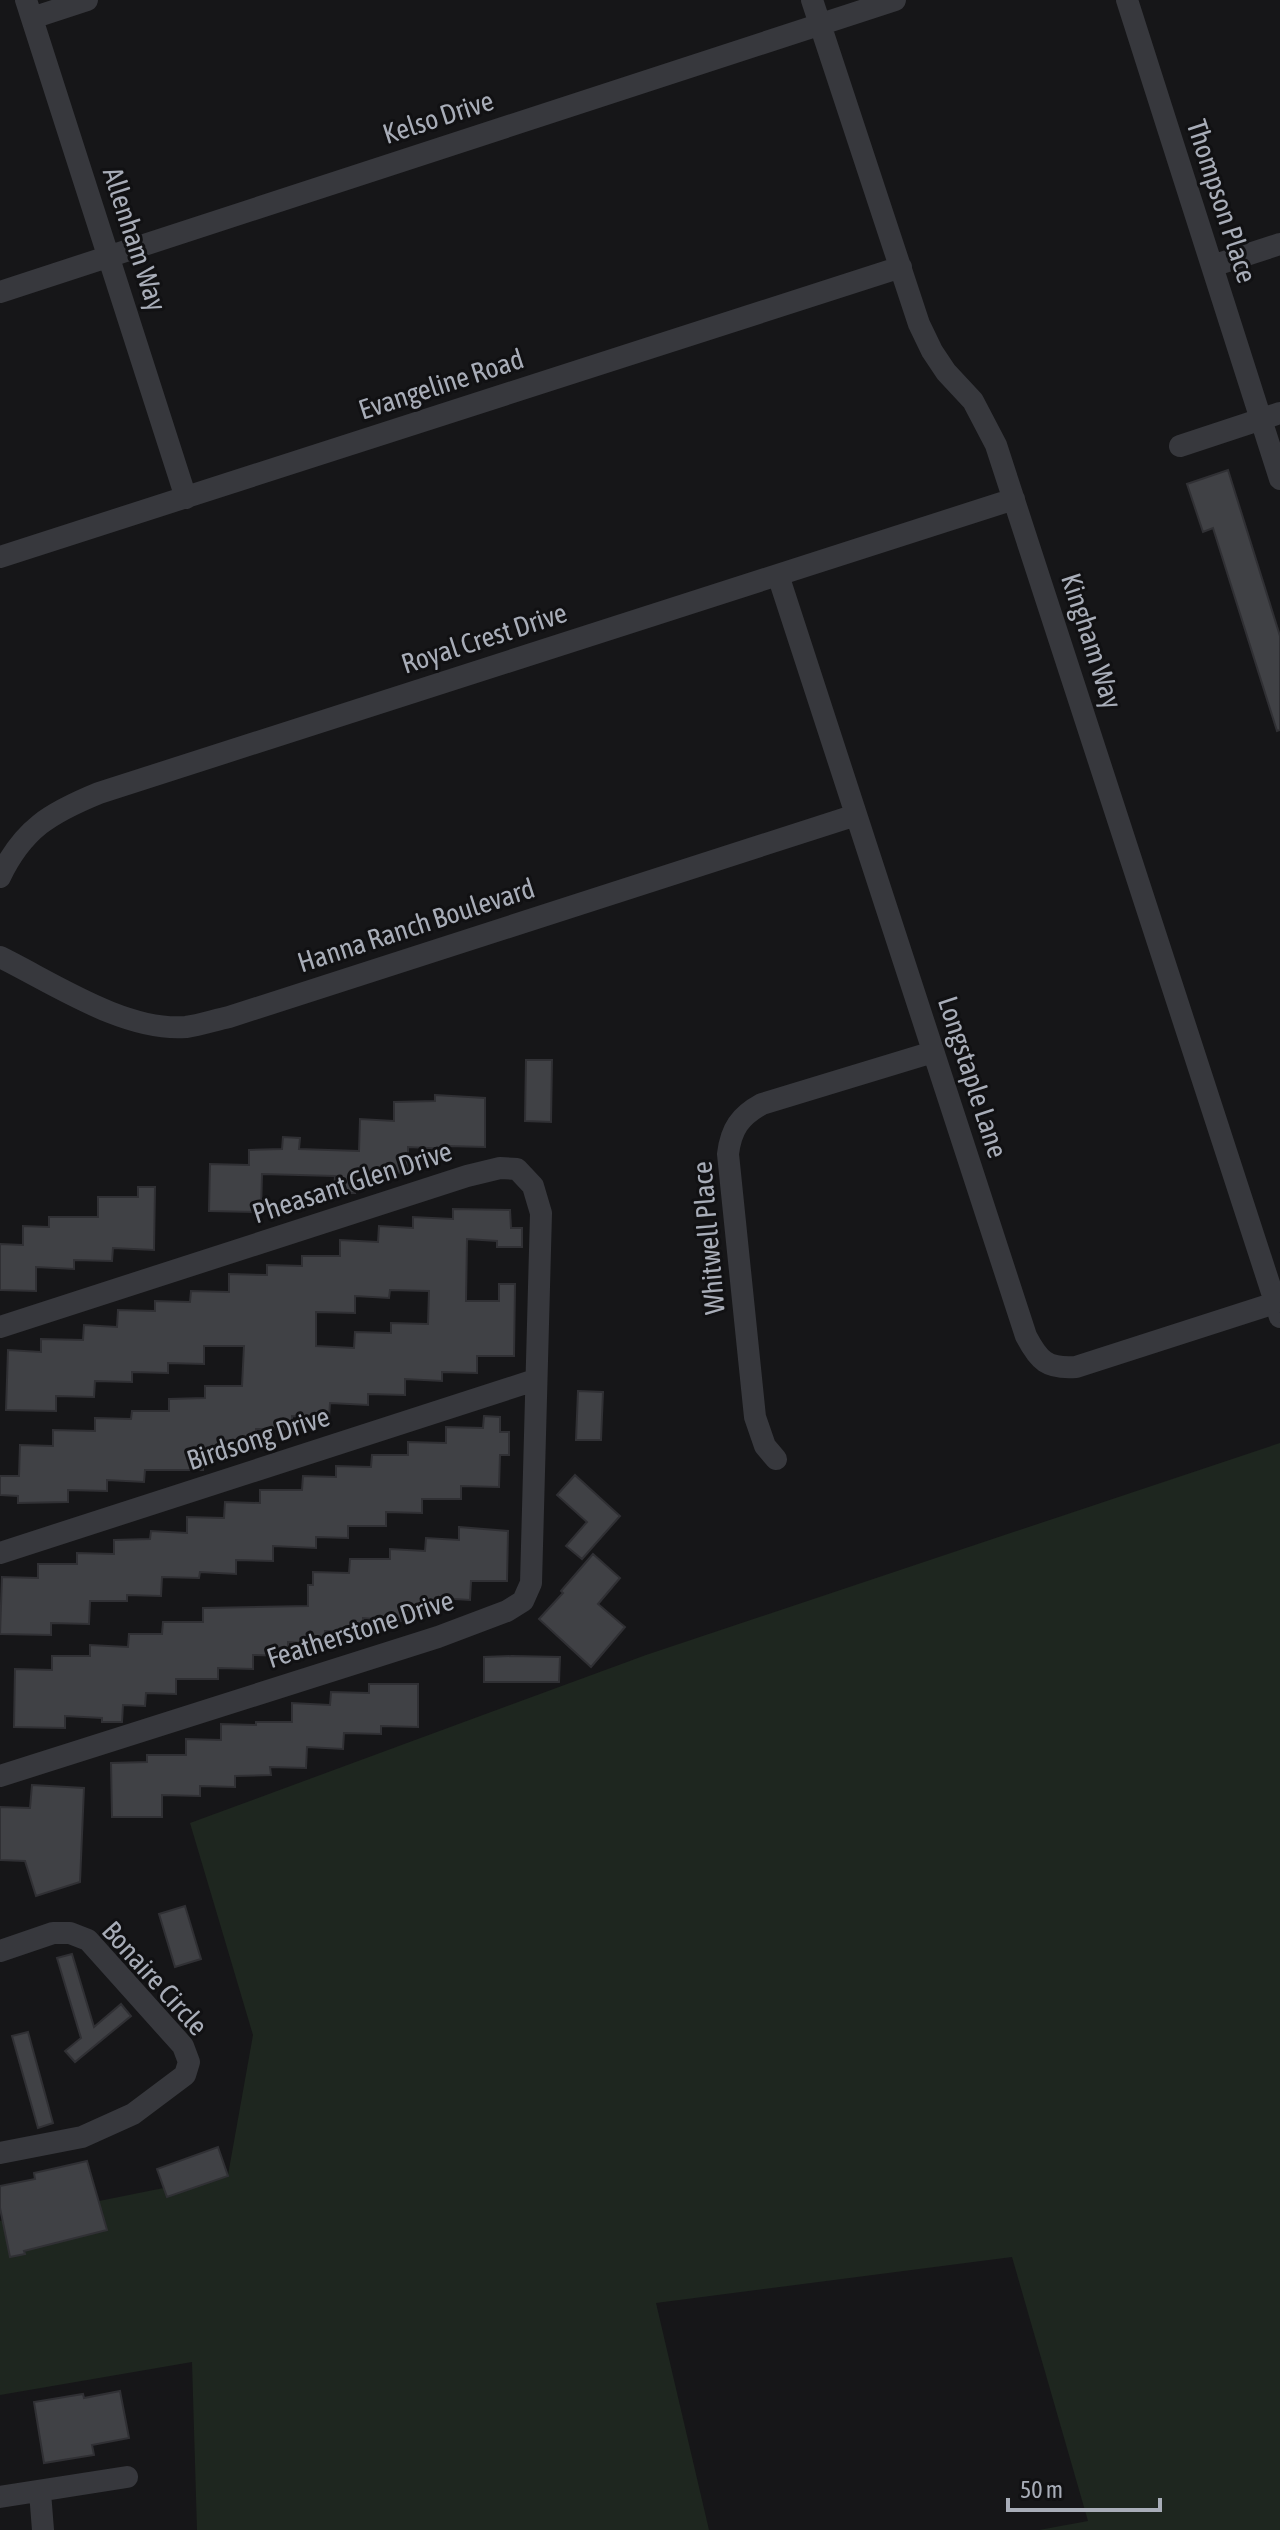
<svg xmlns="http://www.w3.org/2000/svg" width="1280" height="2530" viewBox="0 0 1280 2530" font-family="'Asap Condensed',sans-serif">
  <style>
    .green { fill: #1e261f }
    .building { fill: #404145; stroke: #303034; stroke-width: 2; fill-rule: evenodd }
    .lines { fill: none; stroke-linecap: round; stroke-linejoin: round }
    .minor { stroke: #37383d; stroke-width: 22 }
    .labels { text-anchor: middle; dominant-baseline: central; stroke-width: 6; stroke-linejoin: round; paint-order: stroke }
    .street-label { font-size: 28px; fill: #a8adb8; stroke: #111113 }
  </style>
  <rect width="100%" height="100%" fill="#161618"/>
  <!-- green -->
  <path class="green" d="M1280,1443V2530H1039L1088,2521L1012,2257L656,2303L709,2530H197L192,2362L0,2395V2221L228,2175L253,2035L190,1823L646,1655Z"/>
  <!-- building -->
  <path class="building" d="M1228,470L1280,636V730L1277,731L1213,528L1203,532L1187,484Z
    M526,1060H552L551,1122L525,1121Z
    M435,1095L485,1098V1147L447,1146V1149L408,1147V1173L355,1172V1193H334L335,1176L262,1174L261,1212L209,1211L210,1164L249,1165V1150L282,1149L283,1137L300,1138L299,1149L359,1151L360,1119L394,1121V1102L435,1101Z
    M138,1187H155L154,1250L113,1248L112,1261L74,1260V1269L36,1267V1291L0,1290V1244L23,1245V1226L49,1227V1217H98V1197H138Z
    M453,1209L510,1210L511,1228H522V1247H497V1241L467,1239L466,1301H499V1284H515L514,1356H477V1373L442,1372V1381L405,1379V1395L368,1394V1405L330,1403L329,1418L292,1416V1429H256V1441L219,1440V1457H203V1470H145L144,1482L107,1480V1491L68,1490V1502L18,1503V1496L0,1495V1476H19L20,1445L53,1446V1430L95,1431V1418L131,1419L132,1411H169V1399L205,1398V1386H242L244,1346H204V1364L168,1363V1373L132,1372V1382L95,1381L94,1397L56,1396V1411L6,1410L8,1350L41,1352V1339L83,1340L84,1325L117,1327L118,1310L155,1311V1301L190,1302L191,1291L229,1292V1274L267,1275V1265L302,1266V1256H340V1240L378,1242L379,1226L413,1228V1217L453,1219ZM390,1290L429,1291L428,1324L391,1323V1333L355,1332L354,1348L316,1346V1312L355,1313V1296L389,1298Z
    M578,1391L603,1392L601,1440H576Z
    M484,1416L500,1417V1432H509V1455H500L499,1487L461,1486V1499H422V1513L386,1512V1526H348V1538L316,1537V1548L273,1546V1561L236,1560V1574L200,1572L199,1578L162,1577L161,1596L127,1595V1601H90L89,1624L51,1623V1635L0,1634L2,1577L38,1578V1564H77V1553L114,1554V1540L150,1539L151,1531L187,1533V1517L224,1518L225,1502L260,1503V1490H302L303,1476L336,1477V1466L371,1467L372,1455H408V1442L446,1443V1427L483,1428Z
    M575,1475L620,1516L582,1559L566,1546L587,1522L557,1495Z
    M459,1527L508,1531L507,1581H471L470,1600L438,1598V1611L401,1610V1621L363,1618V1631H325L324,1644L288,1642V1656L253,1655V1669L218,1668V1679H176V1694L146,1693L145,1706L123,1705L122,1722H102V1718L65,1716V1728L14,1727L15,1669L52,1670V1656H90V1645L128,1647L129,1634H162L163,1622H203V1608L308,1606V1585H313V1572L349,1573L350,1559H390V1549L425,1551L426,1538L459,1540Z
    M593,1554L620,1578L598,1604L625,1627L591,1667L539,1619L563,1593L561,1591Z
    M512,1656L560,1657L559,1682H484V1657Z
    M369,1684H418V1727L381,1726V1734L344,1733L343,1749L307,1747L306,1768L270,1767L271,1775L235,1776V1787L200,1786V1796L162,1795V1817H112L111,1763L147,1762V1755H186V1739L221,1740V1724L256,1725V1722H292V1703L330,1705L331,1692L369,1693Z
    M32,1785L84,1788L80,1882L36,1896L25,1861L0,1860V1807L30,1808Z
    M185,1906L201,1959L175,1967L159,1914Z
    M72,1954L94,2027L121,2004L131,2016L75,2062L65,2051L81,2038L57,1958Z
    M28,2032L53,2123L38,2128L12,2036Z
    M218,2147L228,2176L167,2197L157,2169Z
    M87,2161L107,2230L24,2251L25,2254L10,2257L0,2208V2186L35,2179L34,2173Z
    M120,2391L129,2438L92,2445L94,2455L44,2463L34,2402L83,2394L84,2398Z"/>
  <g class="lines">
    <!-- minor -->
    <path class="minor" d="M26,0L186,498
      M812,0L919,324L932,351L946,372L973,401L996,445L1280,1317
      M1127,0L1280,479
      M32,18L87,0
      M1212,266L1280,244
      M0,292L895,0
      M1180,446L1280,413
      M0,557L901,267
      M778,575L1026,1336C1039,1361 1047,1369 1076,1367L1275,1303
      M0,877C23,829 50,813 99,793L1014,499
      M0,957C53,983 125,1032 186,1027C200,1025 215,1020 229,1017L856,815
      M0,1327L467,1176L500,1168L517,1169L533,1186L541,1213L531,1583L523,1601L507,1611L438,1637L0,1776
      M776,1459L765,1446L755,1417L728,1154C731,1129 740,1116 762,1104L933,1052
      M0,1553L535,1380
      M0,1951L53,1933H70L88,1940L183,2046L189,2062L185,2075L133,2114L82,2137L0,2153
      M40,2492L43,2530
      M0,2497L127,2477"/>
  </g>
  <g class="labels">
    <!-- street labels -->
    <g class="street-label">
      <text transform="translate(438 117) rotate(-18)">Kelso Drive</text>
      <text transform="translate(1222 201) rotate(72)">Thompson Place</text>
      <text transform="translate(135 239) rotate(72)">Allenham Way</text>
      <text transform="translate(441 384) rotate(-18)">Evangeline Road</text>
      <text transform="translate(484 638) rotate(-18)">Royal Crest Drive</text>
      <text transform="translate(1092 641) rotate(72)">Kingham Way</text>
      <text transform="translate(416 925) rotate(-18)">Hanna Ranch Boulevard</text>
      <text transform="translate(973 1077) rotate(72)">Longstaple Lane</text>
      <text transform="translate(352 1182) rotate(-18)">Pheasant Glen Drive</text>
      <text transform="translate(708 1238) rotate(-95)">Whitwell Place</text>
      <text transform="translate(258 1438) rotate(-18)">Birdsong Drive</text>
      <text transform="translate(360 1629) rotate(-18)">Featherstone Drive</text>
      <text transform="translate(155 1978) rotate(48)">Bonaire Circle</text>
    </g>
  </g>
  <!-- scale -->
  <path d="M1008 2498v12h152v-12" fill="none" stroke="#a8adb8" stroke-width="4"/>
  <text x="1020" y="2498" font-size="24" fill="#a8adb8" stroke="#111113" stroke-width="6" paint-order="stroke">50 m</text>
</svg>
